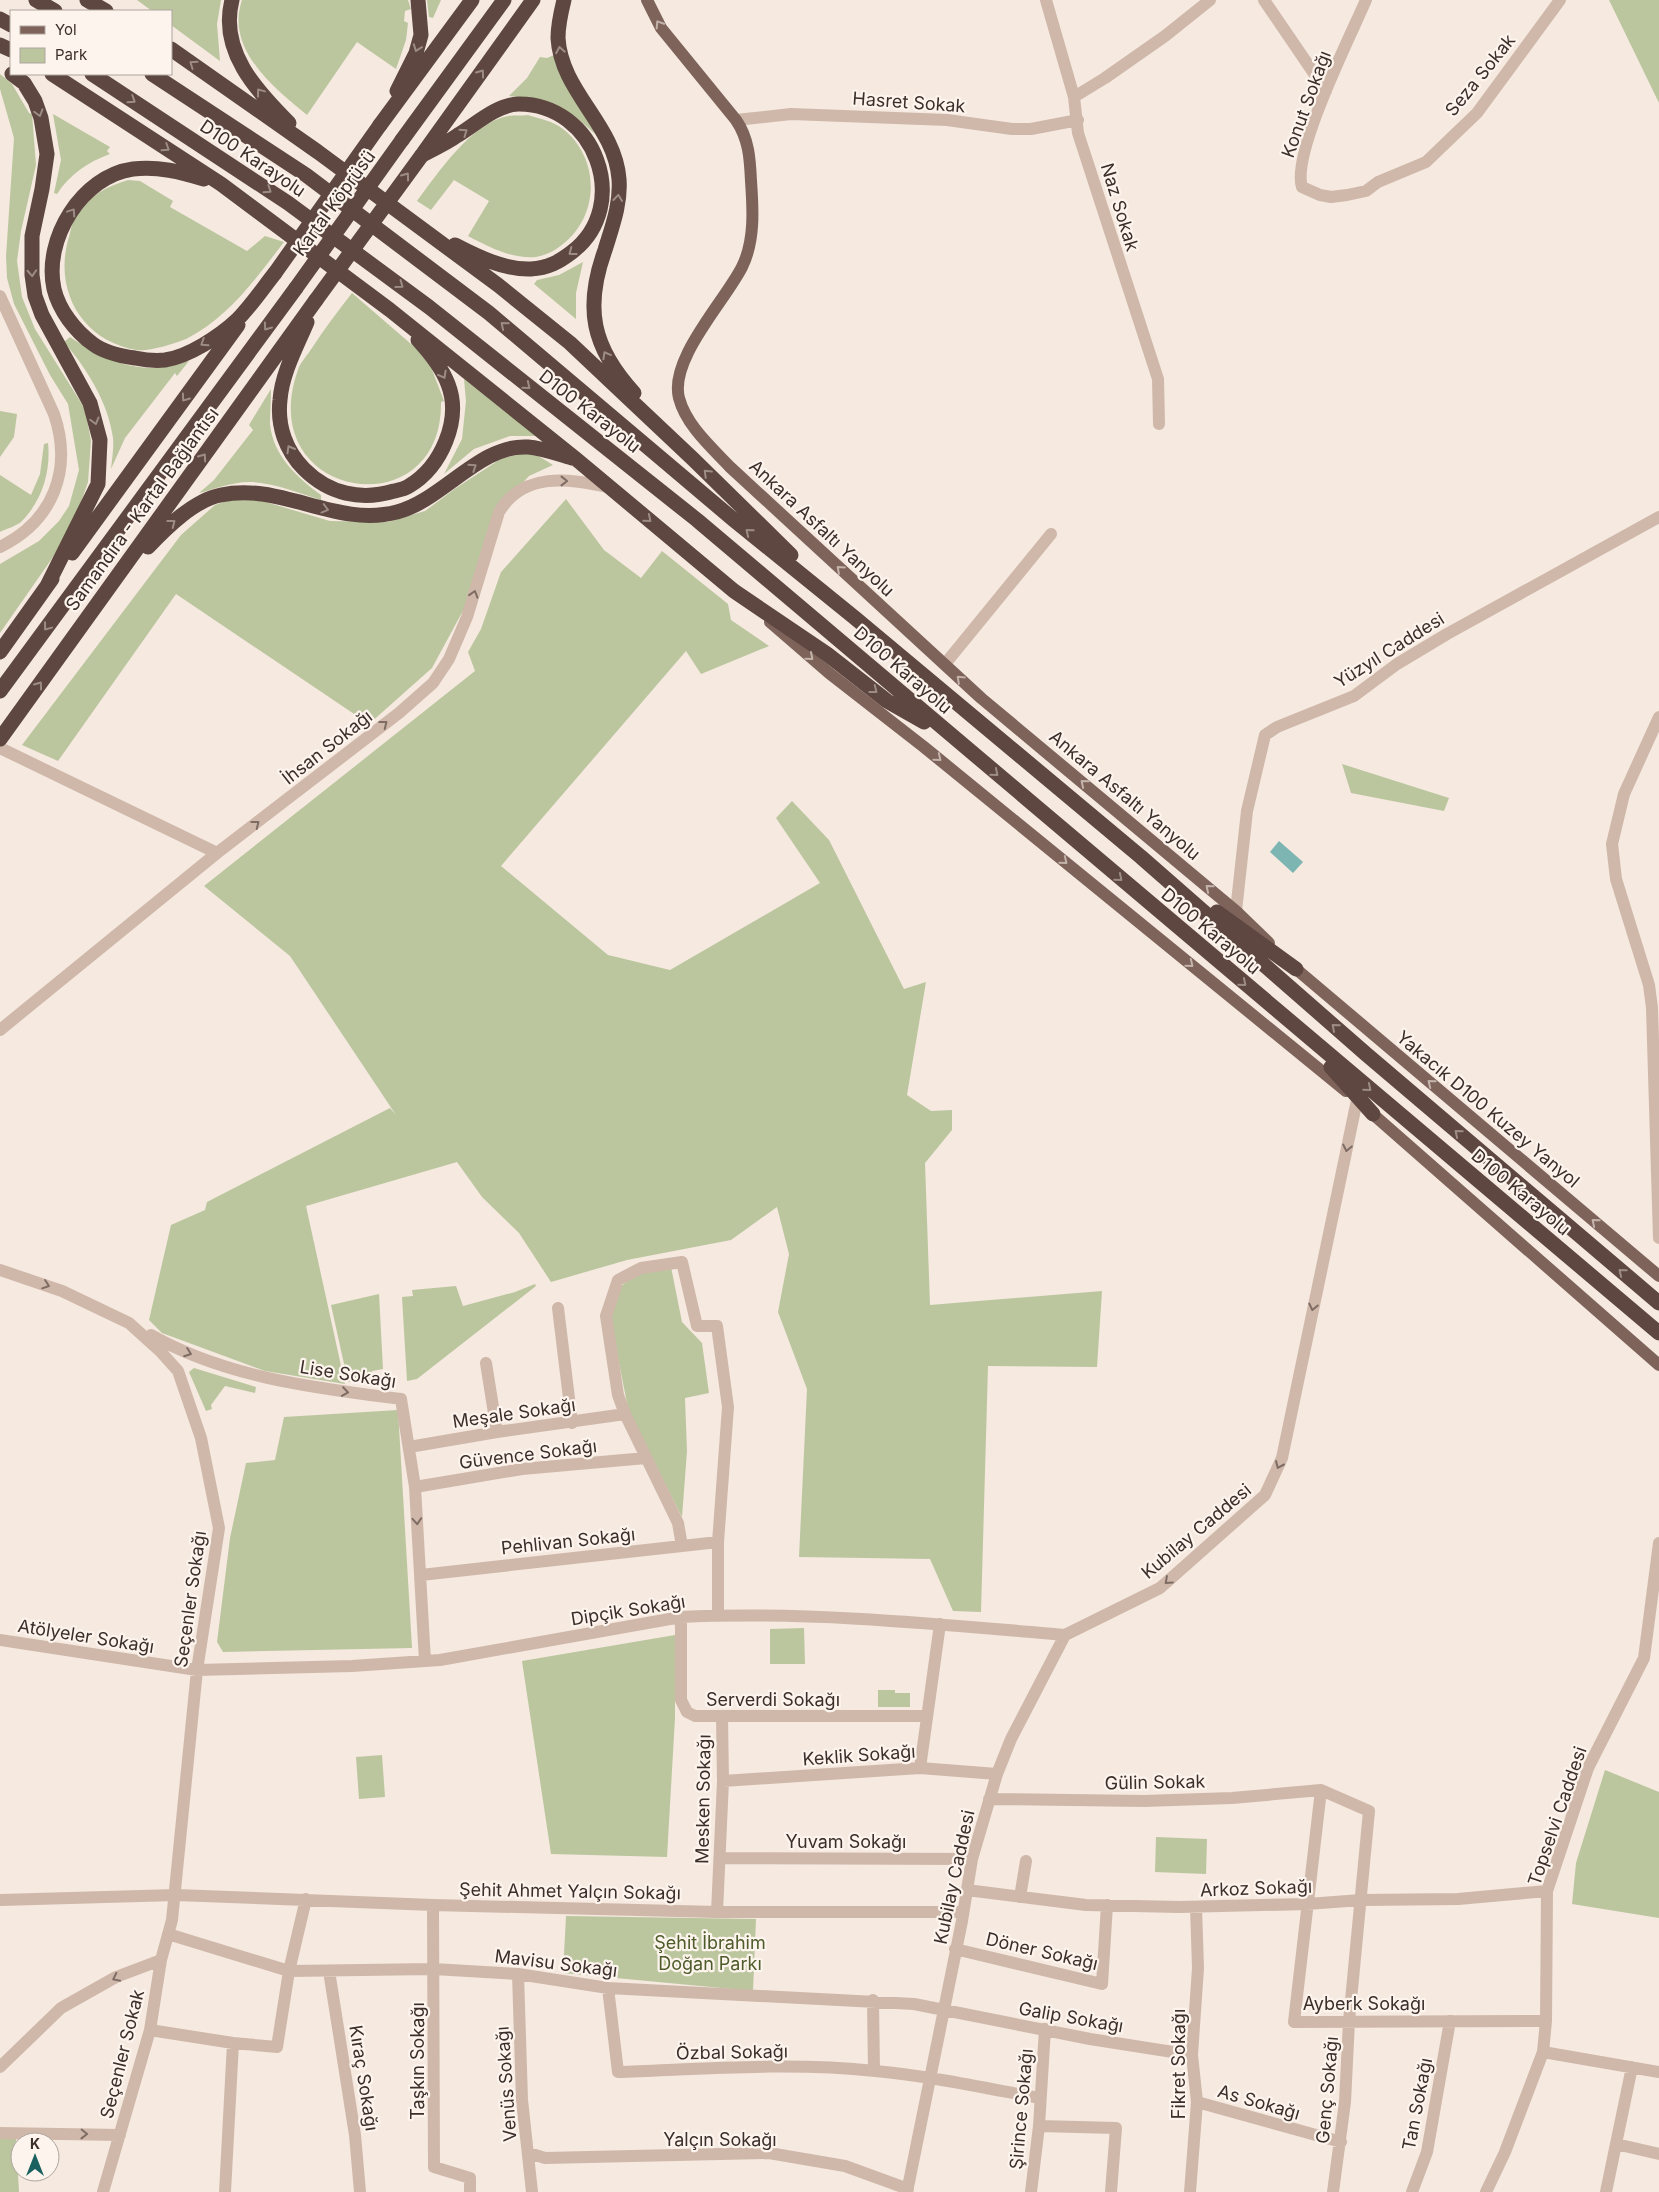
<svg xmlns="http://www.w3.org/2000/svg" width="1659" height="2192" viewBox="0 0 1659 2192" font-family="Inter,sans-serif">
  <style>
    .green { fill: #bbc69e }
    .water { fill: #7cb5b2 }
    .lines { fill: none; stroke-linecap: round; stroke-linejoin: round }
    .minor { stroke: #cfb8aa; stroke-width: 12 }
    .major { stroke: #7e635a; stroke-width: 12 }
    .highway { stroke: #5d4740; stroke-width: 15 }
    .highway-bridge { stroke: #5d4740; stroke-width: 15 }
    .oneway { stroke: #c3b3ab }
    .oneway2 { stroke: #9d8c85 }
    .oneway3 { stroke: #7e6c64 }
    .labels { text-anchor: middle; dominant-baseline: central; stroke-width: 4.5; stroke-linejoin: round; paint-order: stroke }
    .street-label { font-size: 18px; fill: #3c2e2a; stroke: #fcf4ed }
    .park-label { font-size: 18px; fill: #4e5c2b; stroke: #fcf4ed }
  </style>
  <rect width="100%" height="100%" fill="#f5e9e0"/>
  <!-- green -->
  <path class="green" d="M137,0H221L217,24L220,61L171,25V11H152Z
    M242,0H408L411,9L405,11L404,21L408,23L406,40L396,69L357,42L307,115C274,88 225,49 242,0Z
    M427,0H441L433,18L429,17Z
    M1609,0H1659V103Z
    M554,55L563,78L595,134C564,105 552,100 509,96L527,78L540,57L547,58Z
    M0,74L12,84L29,113L32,114L36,165L21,231L17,261L22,297L35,329L85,409L91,441L88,482L76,517L60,547L0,633V564L39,541L59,521L69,506L79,470L68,404L50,375L14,304L7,278L6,256L14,138L0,89Z
    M53,114L110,147L107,151L110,154C88,162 70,174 57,194L54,193L61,160Z
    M528,115C540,119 553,121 563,129C600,158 600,215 563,244C555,251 546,255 536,257C511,259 489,247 468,236L489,201L454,180L431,210L417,201C438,173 471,123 508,116C515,115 521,116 528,115Z
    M128,180L140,181L173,201L170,207L247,251L265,236L284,242C257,277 229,317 188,338C178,343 148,352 137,350C83,341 54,292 68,240C71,232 72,219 77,212C90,195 108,186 128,180Z
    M583,262L576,293V319L534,284L537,280L559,275Z
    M352,293L418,350L431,367L444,401L441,402C443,531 249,500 299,367C302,361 308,354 312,348C324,329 338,311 352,293Z
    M70,337C96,354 119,367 151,368C163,368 177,364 189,361L177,376L175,373L125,438L111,469C112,459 114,448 113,438C108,402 87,369 64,342Z
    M464,379L538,436H510L474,449L444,474L462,439L466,401Z
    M271,389C271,401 270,413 270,424C273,456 298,478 321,495V500C299,493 272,482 249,482C232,482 215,489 199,493L214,480L253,430L249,425Z
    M0,411L17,414L14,437L0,457Z
    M48,443C51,472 42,501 21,522C16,526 6,529 0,532V475L31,495L40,474L44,444Z
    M532,452L553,465L529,476L494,513L465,607L432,668L369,724L176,594L58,761L22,745L181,535L215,505L232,499L252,498L330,521L388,522L425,511L456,488L502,458Z
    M566,499L604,550L641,578L662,551L728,604L731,620L769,646L701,674L686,651L501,866L608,955L670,970L820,883L776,818L792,801L829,840L904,989L926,982L907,1095L931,1111L952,1110V1130L925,1163L930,1305L1102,1291L1097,1367L988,1366L981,1612L953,1611L930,1559L799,1557L807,1389L778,1312L789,1254L777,1207L731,1240L627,1260L551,1282L519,1233L482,1197L457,1162L306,1206L345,1384L265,1371L162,1333L149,1320L171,1225L205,1210L207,1202L390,1108L396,1115L290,956L204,886L475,671L468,652L481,629L501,572Z
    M1342,764L1449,798L1444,811L1351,793Z
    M671,1267L682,1322L702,1343L709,1393L685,1398L687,1451L682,1517L629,1413L610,1318L620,1287L640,1271Z
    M535,1284L536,1286L417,1379L407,1381L402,1297L413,1296L412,1290L456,1286L463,1306L515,1292Z
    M379,1294L383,1369L372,1371V1382H348L331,1305Z
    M194,1368L256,1387L255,1393L225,1386L211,1405L212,1409L206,1411L189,1372Z
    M398,1410L412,1648L223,1652L217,1642L230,1538L246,1463L275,1460L284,1417Z
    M804,1628L805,1664H770V1629Z
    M675,1635V1718L667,1857L551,1854L522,1661Z
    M878,1690H895V1693H910V1707H878Z
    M382,1755L385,1797L359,1799L356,1757Z
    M1605,1770L1659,1792V1918L1572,1904L1576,1863Z
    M1156,1837L1207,1839L1206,1874L1155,1872Z
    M566,1916L756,1919L753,1991L563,1973Z
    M16,2137L19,2192H0V2139Z"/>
  <!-- water -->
  <path class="water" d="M1279,841L1303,862L1293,873L1270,852Z"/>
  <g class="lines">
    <!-- minor -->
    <path class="minor" d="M1046,0L1074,97L1078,133L1158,379L1159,424
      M1264,0L1326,91
      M1366,0C1351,35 1291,154 1302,187L1320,195L1331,197L1347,195L1366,191L1378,182L1426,162L1477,113L1560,0
      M1074,97L1105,78L1165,36L1210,0
      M736,120L791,114L947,120L1012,129H1031L1078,120
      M0,296L54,414C73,470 53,521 0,547
      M945,664L1051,534
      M1659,717L1624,794L1612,844L1616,879L1649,985L1652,1008L1659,1238
      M0,748L217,853
      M1236,911L1247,811L1265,735L1277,727L1354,696L1397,664L1447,634L1659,517
      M0,1030L217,853L399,713L433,683L449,659L467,617L499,512C524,471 568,479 609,487
      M0,1270L62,1291L129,1323L160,1351L178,1371L201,1438L219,1528L197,1670L172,1920L161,1960L150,2030L103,2192
      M558,1308L572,1423
      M151,1335C227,1378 316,1388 401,1399L415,1487L425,1661
      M486,1363L497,1432
      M409,1447L497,1432L625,1414
      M415,1487L522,1469L646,1458
      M682,1546L678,1523L625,1414L618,1395L606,1316L618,1280L641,1268L682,1262L697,1326H717L728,1407L718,1542V1616
      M421,1575L718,1542
      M681,1617V1700L687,1712L695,1716H926
      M0,1640L197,1670L352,1666L440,1660L681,1617C809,1611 938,1624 1065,1635
      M920,1768L940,1624
      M723,1781L920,1768L997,1774
      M1321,1790L1294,2022L1546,2021
      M989,1799L1144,1801L1232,1798L1321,1790L1369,1811L1349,2021L1345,2102L1333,2192
      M721,1858L972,1859
      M967,1890L1086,1905L1180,1907L1307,1904L1361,1900L1458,1899L1547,1891
      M1020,1897L1026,1861
      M0,1900L176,1895L433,1905L717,1912H963
      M433,1905L434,2167L470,2178V2192
      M717,1912L723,1781L722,1716
      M168,1934L289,1971L434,1969L518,1974L608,1988L914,2004L1090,2039L1192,2055
      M955,1949L1102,1984L1107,1905
      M329,1971L355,2135L360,2192
      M518,1974L522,2100L532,2192
      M608,1988L618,2072C703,2069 790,2062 875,2071C930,2076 985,2088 1039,2098
      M873,2000L874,2071
      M150,2030L233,2043L277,2047L289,1971L306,1899
      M1543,2052L1659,2072
      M0,2067L61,2008L116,1977L161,1960
      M1197,2102L1341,2142
      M1039,2126L1116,2128L1111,2192
      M0,2133L120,2135
      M1616,2144L1659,2154
      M529,2153L545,2158L769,2153L845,2166L908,2189
      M225,2192L233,2043
      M907,2192L962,1921L972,1859L997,1774L1011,1739L1065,1635L1160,1588L1265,1495L1282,1458L1357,1100
      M1031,2192L1039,2126L1045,2029
      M1190,2192L1197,2102L1192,2055L1198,1968L1196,1907
      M1412,2192L1427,2152L1450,2021
      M1486,2192L1505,2152L1543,2052L1546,2021L1547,1891L1588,1768L1644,1658L1659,1543
      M1606,2192L1632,2067"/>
    <!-- major -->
    <path class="major" d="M647,0L661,28L736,120C749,139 750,159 751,181C753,209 755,241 742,267C725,301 669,359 679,398C686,425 711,447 730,467L981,698L1236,911L1269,943
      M770,622L829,673L924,747L1346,1091
      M1289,963L1659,1276
      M1367,1109L1659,1365"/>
    <!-- highway -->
    <path class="highway" d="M36,0L55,11
      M87,0L106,11
      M232,0C219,51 256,90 289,123
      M564,0C561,12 558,25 558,38C561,92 615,125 619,179C621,204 612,227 605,250C584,308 592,347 634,393
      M0,19L11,25
      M0,45L11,50
      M171,49L318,152L498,285L570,343L693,459L791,555
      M12,74L24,83L35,101L41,118L47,154L42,189L32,236V275L35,296L42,315L90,403L100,440L98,484L47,586
      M52,74L221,184L390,310L576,459L734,591L827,654L887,701L924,722
      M92,74L288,203L429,307L697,520L1659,1333
      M152,74L306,175L489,313L734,520L855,618L1141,857L1366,1054L1659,1303
      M397,91L416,53L421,35L418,0
      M380,125L472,0
      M402,140L504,0
      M424,152L533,0
      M422,155C434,149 447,143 458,135C476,124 496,105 518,104C595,103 633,205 572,252C559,262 548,268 531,269C505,270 478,257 455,245
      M204,179C181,172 158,166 133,169C82,176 43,239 54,289C59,310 75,331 93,344C105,353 120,356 135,358C145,360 155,361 165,360C188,357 220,336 237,320C251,306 263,288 275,273
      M307,322C297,346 282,373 280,400C277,426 286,451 304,469C329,494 361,501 394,491C399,490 405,489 409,486C441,467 462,420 448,384C442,368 430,353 418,340
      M148,547C166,528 194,500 221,495C281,482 336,528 397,512C443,500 480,444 528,447C542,448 558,454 572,458
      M72,553L238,325
      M0,652L52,579
      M0,691L296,288
      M0,739L316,300
      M1217,912L1296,969
      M1331,1067L1373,1114"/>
    <!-- highway-bridge -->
    <path class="highway-bridge" d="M275,273L380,125
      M296,288L402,140
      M316,300L422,155"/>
  </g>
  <!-- one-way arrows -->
  <defs><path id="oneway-chevron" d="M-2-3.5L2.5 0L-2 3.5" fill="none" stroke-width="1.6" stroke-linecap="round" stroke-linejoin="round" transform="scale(1.25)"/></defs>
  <g class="oneway">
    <use href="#oneway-chevron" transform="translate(659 24) rotate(-122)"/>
    <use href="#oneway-chevron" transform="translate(840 569) rotate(-138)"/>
    <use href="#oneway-chevron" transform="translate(810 657) rotate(41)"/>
    <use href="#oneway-chevron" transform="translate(960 679) rotate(-137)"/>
    <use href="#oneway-chevron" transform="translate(938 758) rotate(39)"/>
    <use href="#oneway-chevron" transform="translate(1084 783) rotate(-140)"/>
    <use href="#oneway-chevron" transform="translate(1064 861) rotate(39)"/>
    <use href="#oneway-chevron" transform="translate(1209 888) rotate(-140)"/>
    <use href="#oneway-chevron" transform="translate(1190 964) rotate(39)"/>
    <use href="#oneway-chevron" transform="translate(1431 1083) rotate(-141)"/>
    <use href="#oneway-chevron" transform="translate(1595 1222) rotate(-140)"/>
  </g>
  <g class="oneway2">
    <use href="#oneway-chevron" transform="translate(417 48) rotate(110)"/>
    <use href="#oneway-chevron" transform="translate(560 50) rotate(-100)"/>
    <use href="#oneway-chevron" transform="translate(193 64) rotate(-145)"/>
    <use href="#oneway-chevron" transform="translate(481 73) rotate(-54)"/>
    <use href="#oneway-chevron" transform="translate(260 92) rotate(-127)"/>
    <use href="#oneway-chevron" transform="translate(132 100) rotate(33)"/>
    <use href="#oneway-chevron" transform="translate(39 113) rotate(74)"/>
    <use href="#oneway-chevron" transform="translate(464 132) rotate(-35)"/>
    <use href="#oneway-chevron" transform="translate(166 148) rotate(33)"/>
    <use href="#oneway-chevron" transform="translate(406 176) rotate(-54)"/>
    <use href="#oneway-chevron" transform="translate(268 190) rotate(34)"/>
    <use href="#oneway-chevron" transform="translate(618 198) rotate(-83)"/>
    <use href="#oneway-chevron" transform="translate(72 212) rotate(-56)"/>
    <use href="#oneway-chevron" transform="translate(572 252) rotate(143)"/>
    <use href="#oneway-chevron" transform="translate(32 273) rotate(87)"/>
    <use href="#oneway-chevron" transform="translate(400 285) rotate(36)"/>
    <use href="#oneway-chevron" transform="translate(504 325) rotate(-140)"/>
    <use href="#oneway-chevron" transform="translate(267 327) rotate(126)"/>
    <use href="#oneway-chevron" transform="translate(204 343) rotate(147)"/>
    <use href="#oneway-chevron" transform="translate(606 355) rotate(-119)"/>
    <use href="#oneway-chevron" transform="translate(443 375) rotate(61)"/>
    <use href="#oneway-chevron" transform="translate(527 386) rotate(39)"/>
    <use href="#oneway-chevron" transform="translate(185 398) rotate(126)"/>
    <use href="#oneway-chevron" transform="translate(95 421) rotate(75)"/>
    <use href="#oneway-chevron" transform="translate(290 449) rotate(-120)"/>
    <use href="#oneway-chevron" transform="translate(203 457) rotate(-55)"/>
    <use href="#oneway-chevron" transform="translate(473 467) rotate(-34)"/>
    <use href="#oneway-chevron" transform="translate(707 473) rotate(-136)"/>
    <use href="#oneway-chevron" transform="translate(325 509) rotate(15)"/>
    <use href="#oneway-chevron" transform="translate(648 519) rotate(40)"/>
    <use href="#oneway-chevron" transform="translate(172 523) rotate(-38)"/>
    <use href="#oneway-chevron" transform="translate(749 532) rotate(-141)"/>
    <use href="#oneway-chevron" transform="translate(47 627) rotate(127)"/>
    <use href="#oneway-chevron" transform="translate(39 685) rotate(-54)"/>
    <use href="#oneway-chevron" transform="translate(874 690) rotate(38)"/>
    <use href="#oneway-chevron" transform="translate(995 773) rotate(40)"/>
    <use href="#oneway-chevron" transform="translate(1119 878) rotate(40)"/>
    <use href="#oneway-chevron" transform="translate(1243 983) rotate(40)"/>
    <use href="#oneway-chevron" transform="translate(1335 1027) rotate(-139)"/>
    <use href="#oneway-chevron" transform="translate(1368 1088) rotate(40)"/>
    <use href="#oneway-chevron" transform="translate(1458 1133) rotate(-140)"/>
    <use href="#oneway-chevron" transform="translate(1622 1272) rotate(-140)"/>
  </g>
  <g class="oneway3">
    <use href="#oneway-chevron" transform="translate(564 481)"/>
    <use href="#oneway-chevron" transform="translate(474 594) rotate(-73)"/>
    <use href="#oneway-chevron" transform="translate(384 724) rotate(-38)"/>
    <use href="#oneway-chevron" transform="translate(256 824) rotate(-38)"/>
    <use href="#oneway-chevron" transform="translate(1347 1148) rotate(102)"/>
    <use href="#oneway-chevron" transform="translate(46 1285) rotate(19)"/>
    <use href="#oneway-chevron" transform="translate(1313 1307) rotate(102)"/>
    <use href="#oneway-chevron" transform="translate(188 1353) rotate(20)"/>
    <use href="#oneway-chevron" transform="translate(345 1392) rotate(8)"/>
    <use href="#oneway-chevron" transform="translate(1279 1465) rotate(114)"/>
    <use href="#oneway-chevron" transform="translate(417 1521) rotate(86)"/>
    <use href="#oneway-chevron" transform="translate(1168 1581) rotate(138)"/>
    <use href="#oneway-chevron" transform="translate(116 1978) rotate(154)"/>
    <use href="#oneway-chevron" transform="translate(84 2134) rotate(1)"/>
  </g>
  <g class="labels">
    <!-- street labels -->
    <g class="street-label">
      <text transform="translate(1480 75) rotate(-51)">Seza Sokak</text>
      <text transform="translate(909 102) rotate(4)">Hasret Sokak</text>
      <text transform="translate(1306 104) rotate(-70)">Konut Sokağı</text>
      <text transform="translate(253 158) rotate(34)">D100 Karayolu</text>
      <text transform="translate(334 203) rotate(-54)">Kartal Köprüsü</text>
      <text transform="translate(1120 207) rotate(73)">Naz Sokak</text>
      <text transform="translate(590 411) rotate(38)">D100 Karayolu</text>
      <text transform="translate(142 509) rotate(-54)">Samandıra - Kartal Bağlantısı</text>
      <text transform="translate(822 528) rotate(43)">Ankara Asfaltı Yanyolu</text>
      <text transform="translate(1389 650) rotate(-32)">Yüzyıl Caddesi</text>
      <text transform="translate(903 670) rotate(41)">D100 Karayolu</text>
      <text transform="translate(327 747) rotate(-38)">İhsan Sokağı</text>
      <text transform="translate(1125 795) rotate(40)">Ankara Asfaltı Yanyolu</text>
      <text transform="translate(1211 931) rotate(40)">D100 Karayolu</text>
      <text transform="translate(1488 1109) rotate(40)">Yakacık D100 Kuzey Yanyol</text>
      <text transform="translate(1521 1192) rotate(40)">D100 Karayolu</text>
      <text transform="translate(348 1374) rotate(9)">Lise Sokağı</text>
      <text transform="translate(514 1413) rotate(-8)">Meşale Sokağı</text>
      <text transform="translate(528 1454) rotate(-7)">Güvence Sokağı</text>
      <text transform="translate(1196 1531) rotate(-40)">Kubilay Caddesi</text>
      <text transform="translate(568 1541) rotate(-6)">Pehlivan Sokağı</text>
      <text transform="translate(190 1599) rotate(-82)">Seçenler Sokağı</text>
      <text transform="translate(628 1610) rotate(-9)">Dipçik Sokağı</text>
      <text transform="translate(86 1636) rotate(9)">Atölyeler Sokağı</text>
      <text x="773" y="1699">Serverdi Sokağı</text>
      <text transform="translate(859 1755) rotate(-4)">Keklik Sokağı</text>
      <text transform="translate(1155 1782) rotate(-1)">Gülin Sokak</text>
      <text transform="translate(703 1799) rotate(-89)">Mesken Sokağı</text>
      <text transform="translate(1557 1816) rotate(-71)">Topselvi Caddesi</text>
      <text x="846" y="1841">Yuvam Sokağı</text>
      <text transform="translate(954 1877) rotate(-78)">Kubilay Caddesi</text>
      <text transform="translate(1256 1888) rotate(-2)">Arkoz Sokağı</text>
      <text transform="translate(570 1891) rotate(1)">Şehit Ahmet Yalçın Sokağı</text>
      <text transform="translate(1042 1951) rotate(13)">Döner Sokağı</text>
      <text transform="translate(556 1963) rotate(7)">Mavisu Sokağı</text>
      <text x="1364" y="2003">Ayberk Sokağı</text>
      <text transform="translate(1071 2017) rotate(10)">Galip Sokağı</text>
      <text transform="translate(732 2052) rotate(-1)">Özbal Sokağı</text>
      <text transform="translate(122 2054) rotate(-76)">Seçenler Sokak</text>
      <text transform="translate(417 2061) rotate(-90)">Taşkın Sokağı</text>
      <text transform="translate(1178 2064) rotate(-90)">Fikret Sokağı</text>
      <text transform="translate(364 2078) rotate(81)">Kıraç Sokağı</text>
      <text transform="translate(506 2084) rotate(-94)">Venüs Sokağı</text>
      <text transform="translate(1327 2090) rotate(-85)">Genç Sokağı</text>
      <text transform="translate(1259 2102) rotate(16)">As Sokağı</text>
      <text transform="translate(1417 2104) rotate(-79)">Tan Sokağı</text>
      <text transform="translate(1021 2109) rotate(-85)">Şirince Sokağı</text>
      <text x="720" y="2139">Yalçın Sokağı</text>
    </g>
    <!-- park labels -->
    <g class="park-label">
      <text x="710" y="1942">Şehit İbrahim<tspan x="710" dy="21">Doğan Parkı</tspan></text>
    </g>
  </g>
  <!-- legend -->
  <rect x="10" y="10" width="162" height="65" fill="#fcf4ed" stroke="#afa59f"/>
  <rect x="20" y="26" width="25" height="8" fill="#7e635a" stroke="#afa59f"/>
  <text x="55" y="35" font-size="15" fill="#3c2e2a">Yol</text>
  <rect x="20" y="48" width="25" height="15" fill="#bbc69e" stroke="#afa59f"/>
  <text x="55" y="60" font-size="15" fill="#3c2e2a">Park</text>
  <!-- north arrow -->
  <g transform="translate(35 2157)"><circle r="24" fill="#fcf4ed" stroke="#afa59f"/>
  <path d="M0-4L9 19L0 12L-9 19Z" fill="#1b6160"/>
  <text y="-8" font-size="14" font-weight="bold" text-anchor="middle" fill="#3c2e2a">K</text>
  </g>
</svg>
